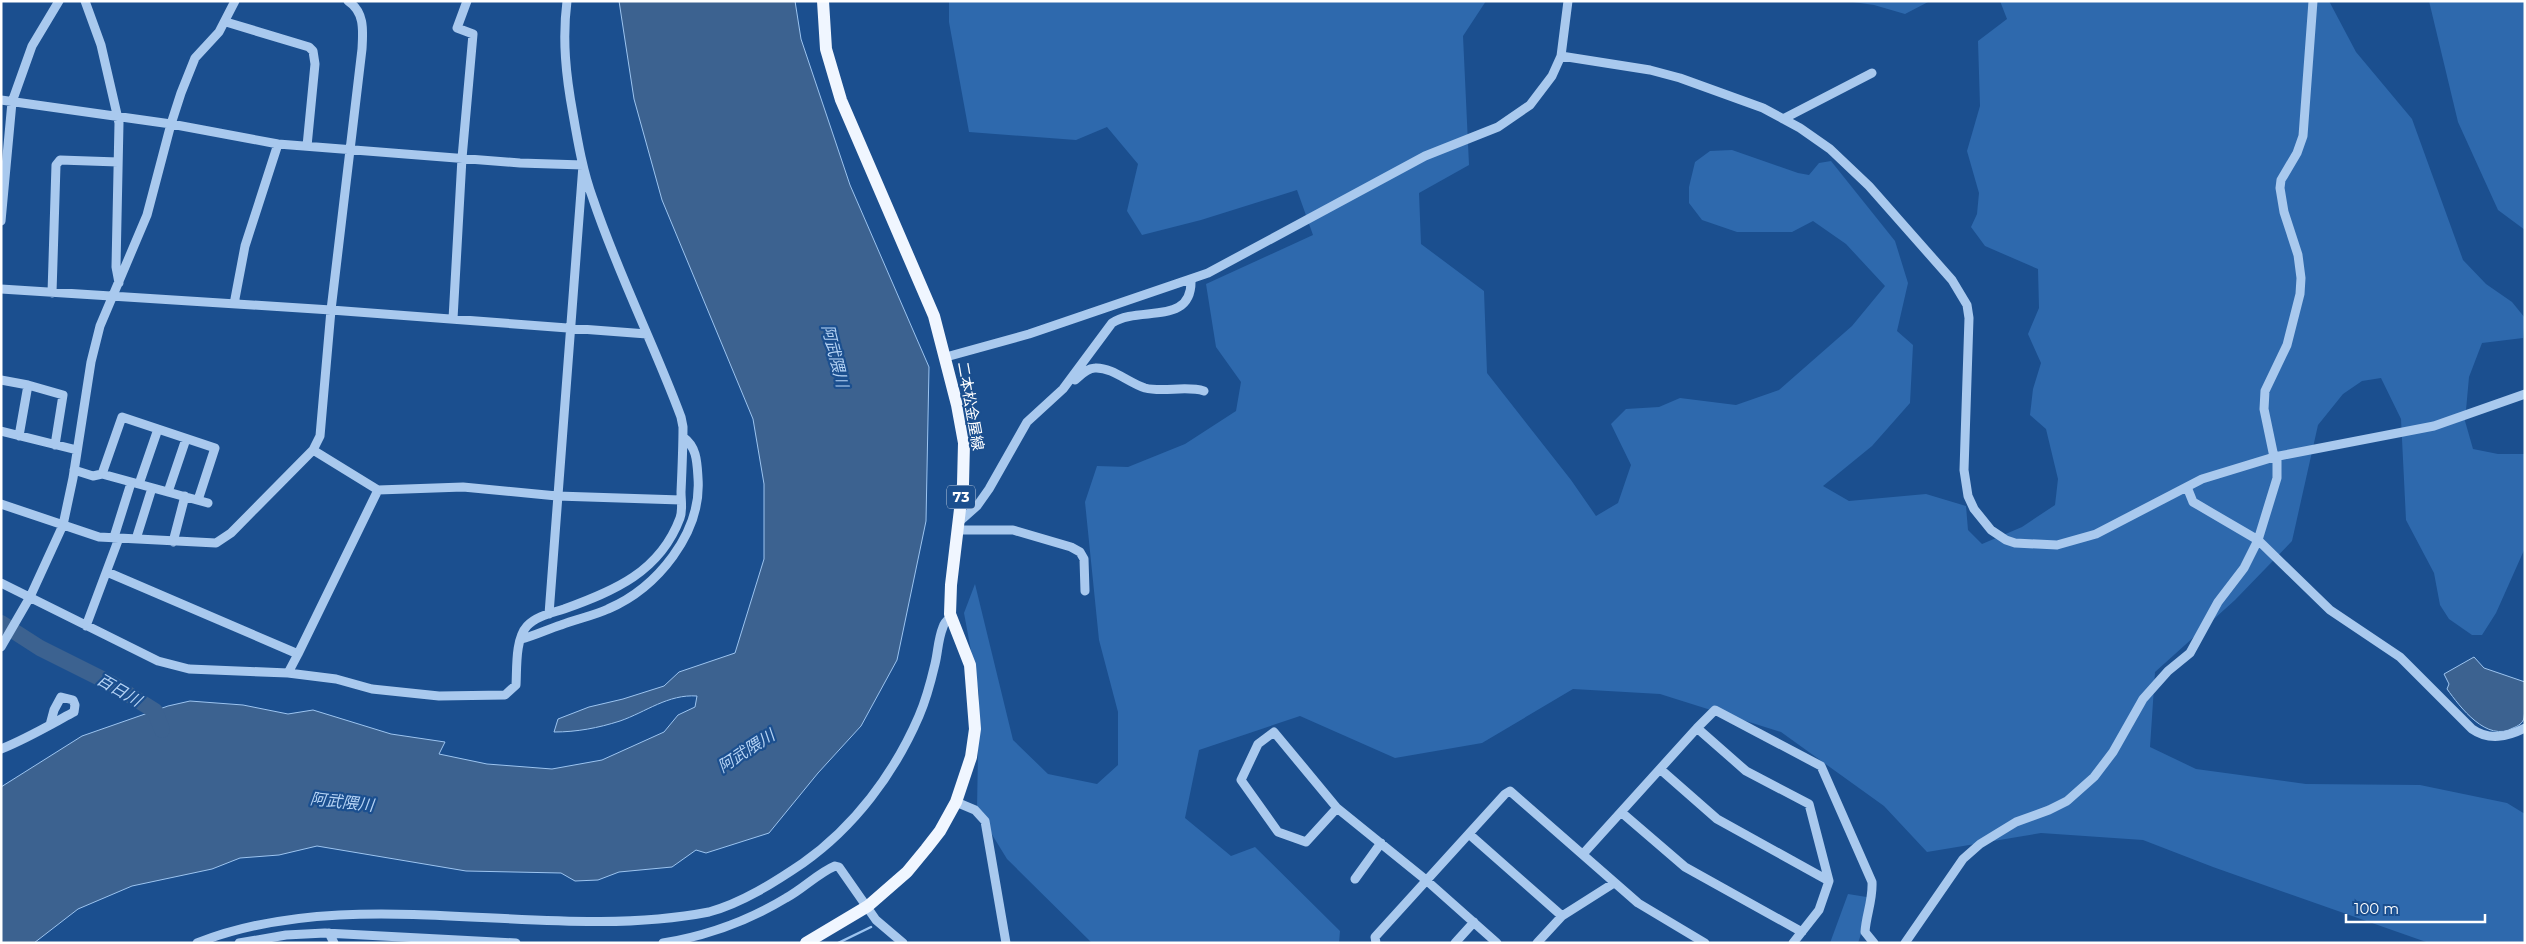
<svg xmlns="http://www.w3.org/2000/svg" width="2526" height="944" viewBox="0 0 2526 944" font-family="Montserrat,'Noto Sans JP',sans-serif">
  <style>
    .green { fill: #2e69ad }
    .water { fill: #3c6290; stroke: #9cc4f0 }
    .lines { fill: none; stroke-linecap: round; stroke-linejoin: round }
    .stream { stroke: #9cc4f0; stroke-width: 2.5 }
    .river { stroke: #3c6290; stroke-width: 16 }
    .minor { stroke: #a9c9ee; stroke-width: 9 }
    .major { stroke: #f0f6ff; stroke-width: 12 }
    .labels { text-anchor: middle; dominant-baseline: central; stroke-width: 4.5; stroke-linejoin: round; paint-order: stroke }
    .shield { fill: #1b4f8f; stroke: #bbcadd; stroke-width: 1 }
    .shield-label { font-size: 14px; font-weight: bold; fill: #fff }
    .street-label { font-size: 15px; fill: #fff; stroke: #1b4f8f }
    .water-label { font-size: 16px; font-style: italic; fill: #b5d3f5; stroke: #1b4f8f }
  </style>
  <rect width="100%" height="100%" fill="#1b4f8f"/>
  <!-- green -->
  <path class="green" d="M949,1H1486L1463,36L1469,165L1419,193L1421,244L1484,291L1487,373L1571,480L1596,516L1618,503L1631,465L1611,424L1626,409L1659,407L1680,398L1736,405L1779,390L1852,326L1885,286L1846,244L1813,221L1792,232H1737L1702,220L1689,203V187L1695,162L1710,151L1732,150L1798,173L1809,175L1819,163L1831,161L1895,241L1908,283L1897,331L1913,345L1910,403L1872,446L1823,486L1849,501L1926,494L1966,506L1968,530L1982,544L2022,527L2055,505L2058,479L2046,429L2030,415L2033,389L2041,363L2028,334L2039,308L2038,269L1985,246L1971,227L1977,214L1979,193L1967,151L1980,106L1978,41L2007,19L2000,1H2329L2356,52L2412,119L2463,260L2486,284L2512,302L2525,318L2523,338L2482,343L2469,377L2465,421L2473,449L2498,454H2525V548L2496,613L2482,635H2472L2449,619L2440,605L2434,573L2406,520L2401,419L2381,378L2362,381L2343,394L2318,425L2292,541L2235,600L2155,672L2150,747L2196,769L2306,784L2420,785L2507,803L2525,814V943H2429L2213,867L2143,840L2041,833L1927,852L1884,806L1781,732L1660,694L1573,689L1482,743L1395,758L1300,716L1199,750L1185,818L1231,856L1255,847L1340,931L1339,943H1092L1007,859L977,810L979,694L964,613L975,584L1013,740L1048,774L1097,784L1118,765V712L1099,640L1085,502L1097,466L1128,467L1185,444L1236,411L1241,382L1216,347L1206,284L1313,235L1297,190L1201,220L1142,235L1127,211L1138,164L1107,127L1076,140L969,132L949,22Z
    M1846,1H1930L1905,14L1874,5Z
    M2429,1H2525V230L2498,210L2458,122Z
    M1848,894L1873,898L1858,943H1830Z"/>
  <!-- water -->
  <path class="water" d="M619,1H795L801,39L850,185L929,367L926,521L897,660L861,726L818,773L769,833L706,853L696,850L672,867L619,872L598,880L575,881L561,873L466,871L317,846L279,855L240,858L212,869L132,886L78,909L34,943H1V787L82,736L168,706L190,701L243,705L288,714L313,710L391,734L445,742L439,754L487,764L552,769L602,760L664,732L678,715L695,707L697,696C668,694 646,712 620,721C598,728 577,732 554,732L558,719L589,707L623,699L664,686L679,672L735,653L764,559V484L753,419L662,200L634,99Z
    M2474,657L2484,668L2525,682C2525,693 2526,707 2524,718C2523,723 2518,726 2513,728C2487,743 2460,707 2447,689L2449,684L2444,674Z"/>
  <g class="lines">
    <!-- stream -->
    <path class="stream" d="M838,943L871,927"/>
    <!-- river -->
    <path class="river" d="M1,623L40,648L112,684L155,711L162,730"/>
    <!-- minor -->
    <path class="minor" d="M85,1L101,45L119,123L116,267L119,283
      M226,22L309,47L313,51L315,64L307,146
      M1561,56L1650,70L1680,78L1763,108L1800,128L1830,149L1869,186L1952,280L1967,305L1969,318L1964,470L1968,496L1974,509L1991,530L2006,540L2015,543L2057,545L2096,534L2202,479L2274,457L2434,426L2525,394
      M1,100L171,124L278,144L520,163L583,165L549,614
      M1783,119L1872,73
      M1,221L12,102L32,46L59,1
      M1,289L331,310L647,334
      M52,293L56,165L60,160L118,162
      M234,304L245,246L278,144
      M453,319L462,158L473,34L457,28L467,1
      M946,357L1029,334L1208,273L1425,156L1498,127L1530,105L1552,76L1561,56L1568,1
      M1,380L28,385L19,436
      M1075,380C1081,375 1087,368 1095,368C1112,367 1129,383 1145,388C1164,393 1185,385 1204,391
      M28,385L63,395L55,445
      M1,431L77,450
      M2274,457L2264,409L2265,391L2287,345L2300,294L2301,278L2298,255L2284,212L2280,188L2281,180L2297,153L2303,136L2313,1
      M74,470L93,476L102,474L208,503
      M102,474L122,417L215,448L198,500
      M139,484L158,429
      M2187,487L2193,502L2258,540L2330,610L2400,657L2472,729C2489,741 2507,737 2525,728
      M378,490L463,487L557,496L681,500
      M168,492L186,439
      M1,504L99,537L216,543L231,533L313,450L320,436L331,310L362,49C363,31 365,12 348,1
      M959,522L977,506L989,489L1027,422L1063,389L1112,323C1139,305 1193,327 1191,279
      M958,530H1013L1071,547L1080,552L1084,559L1085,591
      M114,537L131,483
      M136,539L152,488
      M173,542L185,496
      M1,583L158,661L189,669L288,673L298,654L107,572
      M86,626L119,538
      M521,639C534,636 548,629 561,625C576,619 593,616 608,609C657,588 702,533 698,478C697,462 697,447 683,437
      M1,647L30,597L63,525L73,478L91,362L100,326L147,215L171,124L181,93L195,58L219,32L235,1
      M298,654L378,490L313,450
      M288,673L336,679L372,689L439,696L505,695L516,685C517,669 515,639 527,626C536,616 552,613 564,609C614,591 660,572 680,518C683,510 681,500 681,492C682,470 683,448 683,427L681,417C654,344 618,274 593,199C583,172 578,143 573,114C566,76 562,40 567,1
      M1697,728L1715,710L1821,766L1872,882C1873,900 1866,915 1865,932L1874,943
      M1,749C26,739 48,726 72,713L74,712L75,705L73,700L61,697L54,710L50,725
      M1660,769L1717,819L1829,881
      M956,802L975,810L985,821L1006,943
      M1337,808L1306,842L1278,832L1241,780L1258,744L1274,732L1337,808L1426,880L1497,943
      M1621,812L1685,867L1802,932
      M1469,834L1562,916
      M1583,854L1697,728L1746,771L1809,804L1829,881L1819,910L1793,943
      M1355,879L1381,843
      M329,933L334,943
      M197,943C357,880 545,944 709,912C742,903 775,882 803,863C854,827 894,774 919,716C926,700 931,681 935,664C938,652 938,639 943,627C944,623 947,620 951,617
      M239,943L286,935L325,933L516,943
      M663,943C706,936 748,921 786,898C803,889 818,873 835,866L839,867L876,920L903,943
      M1376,943L1375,937L1505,794L1510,791L1638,903L1705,943
      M1455,943L1474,922
      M1537,943L1562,916L1614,883
      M1905,943L1963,859L1980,844L2016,822L2049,810L2067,801L2094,777L2113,752L2143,699L2168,671L2190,653L2218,602L2244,568L2258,540L2277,478V458"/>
    <!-- major -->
    <path class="major" d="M806,943L868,906L907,872L926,849L940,831L956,802L971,757L975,729L970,665L950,614L951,585L963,484L964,443L957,405L934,316L841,100L826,49L823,1"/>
  </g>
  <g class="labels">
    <!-- shield labels -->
    <rect class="shield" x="947" y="485.5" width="28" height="23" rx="4"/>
    <g class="shield-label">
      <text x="961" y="497">73</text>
    </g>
    <!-- street labels -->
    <g class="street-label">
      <text transform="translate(971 406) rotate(80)">二本松金屋線</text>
    </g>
    <!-- water labels -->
    <g class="water-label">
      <text transform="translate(835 356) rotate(76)">阿武隈川</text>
      <text transform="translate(119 690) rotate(30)">百日川</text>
      <text transform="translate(746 751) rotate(-33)">阿武隈川</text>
      <text transform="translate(342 802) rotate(6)">阿武隈川</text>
    </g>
  </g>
  <!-- border -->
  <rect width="2526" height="944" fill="none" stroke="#ffffff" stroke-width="5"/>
  <!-- scale -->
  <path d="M2346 914v8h139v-8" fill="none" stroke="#ffffff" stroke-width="2.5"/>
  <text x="2354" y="914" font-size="15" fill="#ffffff" stroke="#1b4f8f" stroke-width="4" paint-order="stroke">100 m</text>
</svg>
